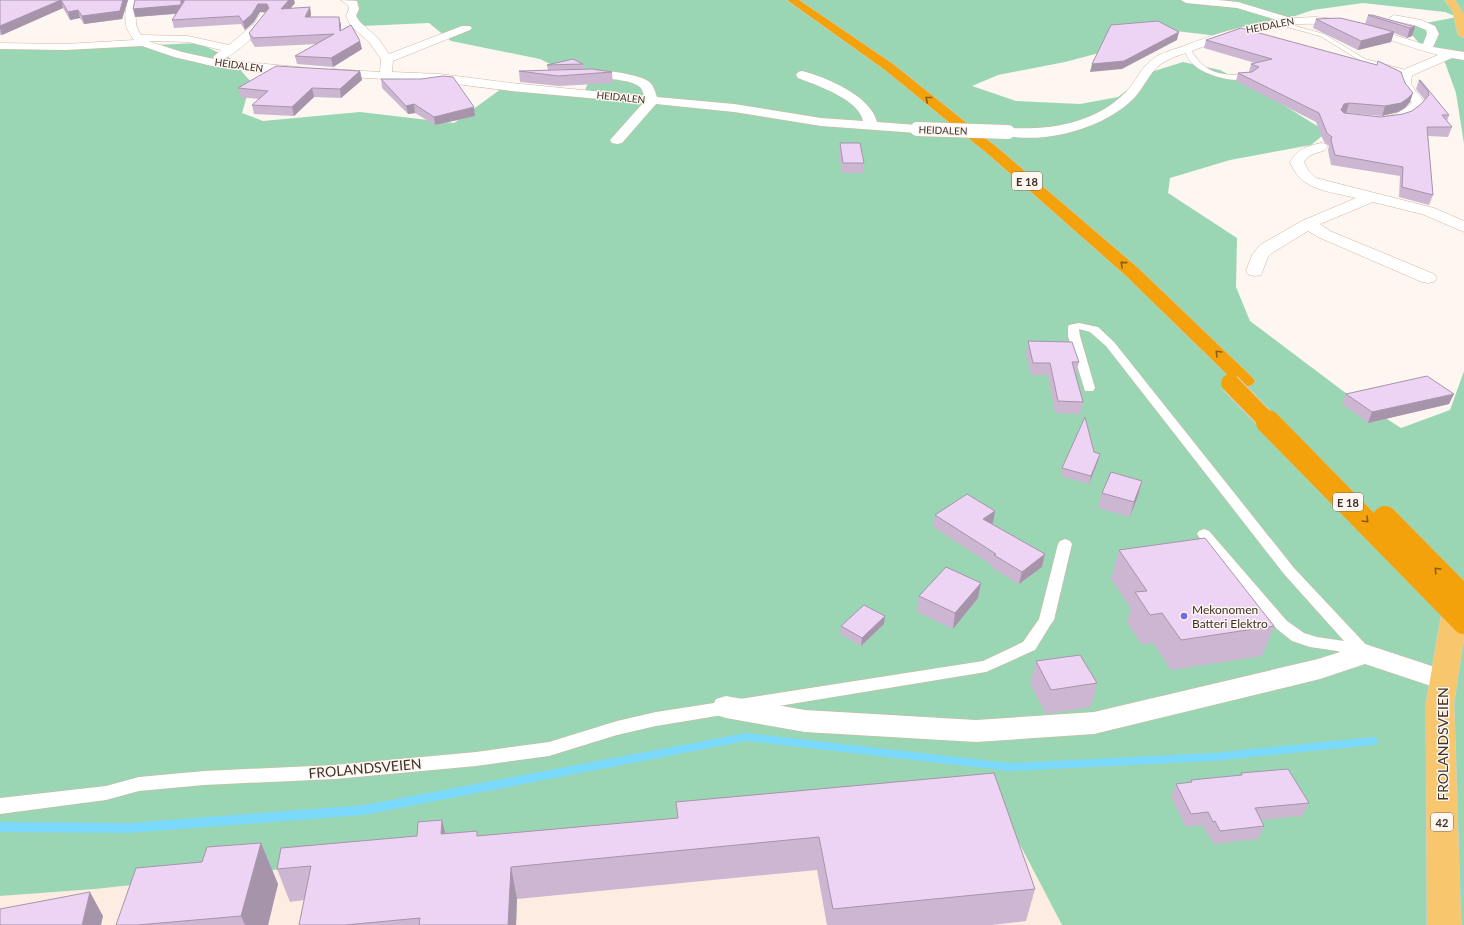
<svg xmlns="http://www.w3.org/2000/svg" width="1464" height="925" viewBox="0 0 1464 925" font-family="Lato,sans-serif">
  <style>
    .built { fill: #fdece1 }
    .green { fill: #9bd6b4 }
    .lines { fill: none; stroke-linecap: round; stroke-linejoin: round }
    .stream { fill: #7bdafc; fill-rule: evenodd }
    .lane-casing { stroke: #d4b49c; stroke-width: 1 }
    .street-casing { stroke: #d4b49c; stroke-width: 1 }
    .primary-casing { stroke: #d5d2d0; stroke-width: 1 }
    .highway-casing { stroke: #d5d2d0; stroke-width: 1 }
    .lane { fill: #fff; fill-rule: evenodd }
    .street { fill: #fff; fill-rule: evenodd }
    .primary { fill: #f8c76d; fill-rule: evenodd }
    .highway { fill: #f3a20b; fill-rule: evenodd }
    .street-bridge-casing { stroke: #d4b49c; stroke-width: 15; stroke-linecap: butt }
    .highway-bridge-far1-casing { stroke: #d5d2d0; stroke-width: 20; stroke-linecap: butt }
    .highway-bridge-casing { stroke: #d5d2d0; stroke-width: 24; stroke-linecap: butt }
    .street-bridge { stroke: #fff; stroke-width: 14 }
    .highway-bridge-far1 { stroke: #f3a20b; stroke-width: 18 }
    .highway-bridge { stroke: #f3a20b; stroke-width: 24 }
    .wall { fill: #ccb6d2 }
    .shaded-wall { fill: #a694ab }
    .building { fill: #edd4f4; stroke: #a694ab }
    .oneway { stroke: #865e1c }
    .poi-dot { fill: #706be5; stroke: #fdf6f1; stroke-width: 1.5 }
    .labels { text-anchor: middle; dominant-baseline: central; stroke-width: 3; stroke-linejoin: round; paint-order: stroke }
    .far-street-label { font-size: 10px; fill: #3e3128; stroke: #fdf6f1 }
    .shield { fill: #fdf6f1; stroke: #776c64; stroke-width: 1 }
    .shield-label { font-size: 11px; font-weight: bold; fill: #3e3128 }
    .poi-label { font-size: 12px; fill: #3e3128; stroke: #fdf6f1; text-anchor: start }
    .near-street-label { font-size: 14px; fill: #3e3128; stroke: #fdf6f1 }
  </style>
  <rect width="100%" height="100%" fill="#fdf6f1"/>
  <!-- built -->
  <path class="built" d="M993,793L1062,925H0V896L95,889Z"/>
  <!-- green -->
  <path class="green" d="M355,0H1464V144L1456,93L1444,60L1420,44L1405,27L1457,17L1445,12L1363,3L1313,10L1271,24L1218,36L1142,27L1106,35L1103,52L1065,62L998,75L972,86L1016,101L1080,104L1118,97L1151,72L1183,62L1220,70L1272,98L1327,132L1311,145L1230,160L1170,178L1168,193L1237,238L1236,287L1250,321L1343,391L1401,428L1450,410L1464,371V925H1062L993,793L95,889L0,896V48L112,47L198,43L230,58L251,82L242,113L263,121L360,112L454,123L501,89L584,93L588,83L540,59L451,41L429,23L362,26L347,16Z"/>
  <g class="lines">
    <!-- stream -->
    <path class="stream" d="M746,733L1009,763L1213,753L1373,737L1377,738L1378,741L1377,744L1373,745L1213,761L1009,771L746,741L364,815L129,833L0,832V822L129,823L364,805Z"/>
    <defs>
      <path id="lane" d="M1278,21L1324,34L1365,59L1413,72L1409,74L1361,61L1320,36L1276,24V22Z
        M1185,47H1189C1202,69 1213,75 1240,75C1245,75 1250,73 1255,76C1242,86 1207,76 1195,66C1189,61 1186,55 1184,48Z
        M1079,323L1098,327L1114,342L1294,568L1371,650L1373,654L1371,658L1365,660L1337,651L1310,647L1292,641L1277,629L1199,537L1197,534L1199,531L1204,529L1209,531L1287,621L1304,633L1317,637L1344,641L1284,574L1106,346L1090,332L1079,329L1080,336L1095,388L1093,391H1085L1068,336V327L1069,325Z
        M1065,539L1070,541L1072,544L1054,620L1051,624L1035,650L986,672L656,726L617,735L549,756L476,766L335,779L204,785L139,791L106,800L0,814V798L106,786L139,777L204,771L335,765L476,752L549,742L617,721L656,712L983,661L1023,642L1039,619L1058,544L1060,541Z"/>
      <path id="street" d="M128,0H138C136,12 133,24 141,35L188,36L229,45L255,23L261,13H269L270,15C261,31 238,53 221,60L299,67L303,68L305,71L303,74L299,75L247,71L212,66L174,57L142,46L65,50L0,49V43L65,44L134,40C123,26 124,16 128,0ZM148,41L188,42L221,50L213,57L214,59L182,52Z
        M341,0L357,1L359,9L356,16L360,22L378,38L389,54L462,26H470L472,28L470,30L393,61L392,72L440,74L511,83L644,96C643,93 642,89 640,87C629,78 596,78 582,78L578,77L576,74L578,71C592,68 635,73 648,81C653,84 655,91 657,97L734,104L821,118L863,121C859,99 816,85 798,78L796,75L798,72L802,71C826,77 871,96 877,122L917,125L922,126L924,129L922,132L917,133L821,126L734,112L656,104L622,143L617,144L612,143L610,140L643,103L511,91L440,82L328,76L326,73L328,70L332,69L380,72L381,59L369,42L351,26L346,16L349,9L348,5Z
        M1181,0H1218L1238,2L1291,18L1315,17L1337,19L1362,25L1423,44L1427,34L1426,30L1414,25L1390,20L1389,18L1394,15L1421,20L1435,26L1439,34L1433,47L1464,52V60L1452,58L1413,75C1406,85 1419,93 1424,101V104C1415,118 1392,129 1375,125L1373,122L1375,119L1396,114L1412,103L1399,83C1398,77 1401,74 1405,69L1438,55C1404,46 1371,31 1337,26C1287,18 1237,33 1192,51C1183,54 1175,56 1166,61C1151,68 1146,85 1135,97C1106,128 1044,145 1003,135L1001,132L1003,129L1008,128C1051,130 1094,124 1126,92C1136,82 1141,67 1153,59C1162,52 1173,50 1184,46C1214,34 1245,25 1277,20L1237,8L1186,3Z
        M1321,143L1326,144L1328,147C1322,155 1311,150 1304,162L1308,170L1316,178L1434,208L1464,221V232L1422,214L1373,202L1320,224L1330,231L1434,274L1437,278L1434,282L1428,283L1422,282L1318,237L1308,231L1272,253L1268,257L1261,275L1255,276L1249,275L1246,271L1252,255L1260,245L1302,221L1356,198C1329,191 1301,191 1290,162C1297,149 1307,146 1321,143Z
        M1365,644L1453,673L1457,680L1453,687L1443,690L1365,664L1320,679L1094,734L976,742L805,732L726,718L716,715L712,707L716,699L726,696L805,710L976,720L1094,712L1318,659Z"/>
      <path id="primary" d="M1445,0H1455L1464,15V38L1458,35L1453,12Z
        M1461,588L1464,589V637L1454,703L1461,925H1427L1426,703L1442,611L1452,591Z"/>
      <path id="highway" d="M787,0H799L893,64L999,149L1137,267L1252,377L1255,381L1252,385L1245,387L1238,385L1125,275L989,155L885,70Z"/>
    </defs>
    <!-- lane casing -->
    <use href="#lane" class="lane-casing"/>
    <!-- street casing -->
    <use href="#street" class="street-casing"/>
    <!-- primary casing -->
    <use href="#primary" class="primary-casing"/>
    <!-- highway casing -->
    <use href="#highway" class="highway-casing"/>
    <!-- lane -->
    <use href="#lane" class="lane"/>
    <!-- street -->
    <use href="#street" class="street"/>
    <!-- primary -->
    <use href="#primary" class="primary"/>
    <!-- highway -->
    <use href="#highway" class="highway"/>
    <defs>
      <path id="street-bridge" d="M917,129L1008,132"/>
      <path id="highway-bridge-far1" d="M1230,383L1269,423"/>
      <path id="highway-bridge" d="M1268,422L1464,622
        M1385,518L1464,598"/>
    </defs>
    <!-- street-bridge casing -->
    <use href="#street-bridge" class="street-bridge-casing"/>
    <!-- highway-bridge-far1 casing -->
    <use href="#highway-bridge-far1" class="highway-bridge-far1-casing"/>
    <!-- highway-bridge casing -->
    <use href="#highway-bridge" class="highway-bridge-casing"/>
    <!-- street-bridge -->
    <use href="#street-bridge" class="street-bridge"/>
    <!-- highway-bridge-far1 -->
    <use href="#highway-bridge-far1" class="highway-bridge-far1"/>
    <!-- highway-bridge -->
    <use href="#highway-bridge" class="highway-bridge"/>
  </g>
  <!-- wall -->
  <path class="wall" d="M0,0H128L122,19L84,24L80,18L70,20L63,8L2,35H0Z
    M184,2L295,3L290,9L310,7L311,15L310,17H339L341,25V30L362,49L333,67L297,64L295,56L317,44L255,47L251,41L249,33L266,12H260L254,22L245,30L241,24L174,28L172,20L176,14L135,17Z
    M1368,15L1415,27L1412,36L1407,38L1394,33L1391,42L1358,50L1313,28L1316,19L1365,24Z
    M1241,28L1410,102L1405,108L1398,112L1382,116L1346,113H1344L1349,114L1381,117L1403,114L1412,111L1421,104L1425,100L1416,89L1419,80L1449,115L1447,121L1452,127L1448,137L1428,136L1433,195L1429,205L1399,197L1400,176L1331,165L1328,150L1329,146L1324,142L1316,122L1236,81L1238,73L1249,72L1251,64L1255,63L1204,48L1206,40Z
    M583,64V69L548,70L547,65Z
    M360,71L362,80L341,98L314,97L294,116L254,114L252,105L259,99L240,97L238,88Z
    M519,71L612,72L613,83L559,86L520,82Z
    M381,79L475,116L435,125L415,113L408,114L382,88Z
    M840,143L864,163L863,173H842L839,153Z
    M1028,341L1079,362L1076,374H1075L1083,402L1080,414L1055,413L1048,375H1031L1026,353Z
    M1346,394L1449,404L1368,423L1342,404Z
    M1094,452L1100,454L1098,461L1089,484L1061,476L1062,468Z
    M1142,481L1138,496L1130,517L1098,508L1102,493Z
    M935,515L993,523L992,524L1045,554L1042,567L1019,584L992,568V565L933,527Z
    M1119,550L1274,626L1262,656L1171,670L1153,643L1141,644L1127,622L1131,608L1111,579Z
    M981,583L978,598L953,629L917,612L919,596Z
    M884,624L861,646L840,634L841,626Z
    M1036,661L1097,683L1091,707L1046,714L1030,684Z
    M1241,773L1309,803L1302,816L1261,820L1264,826L1258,839L1214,844L1209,835H1208L1202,825L1186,827L1171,797L1176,784L1190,782L1191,780L1241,775Z
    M676,802L1035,889L1026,921L991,925H827L817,870L517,899L516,925H299L304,900L290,902L277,869L417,836L442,820L445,833L477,831L479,836L677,818Z
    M261,843L278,884L268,925H116L202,862Z"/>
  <!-- shaded-wall -->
  <path class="shaded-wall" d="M61,0L63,8L2,35L0,29V26Z
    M123,0H128L122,19L84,24L82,16Z
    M181,0H184L183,13L135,17L133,9Z
    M289,0H294L295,3L283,17L281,9Z
    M258,4H267L269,12H260L254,22L245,30L243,22Z
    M310,7L311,15L307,25L305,17Z
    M78,10L80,18L70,20L68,12Z
    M339,17L341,25V39L340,31Z
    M1415,27L1412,36L1407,38L1410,28Z
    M1179,32L1177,40L1122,69L1090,72L1092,64Z
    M1394,32L1391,42L1358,50L1361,41Z
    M360,41L362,49L333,67L331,58Z
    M360,71L362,80L341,98L340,89Z
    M312,88L314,97L294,116L292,107Z
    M1413,93L1410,102L1405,108L1398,112L1382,116L1385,106Z
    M1349,103L1346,113L1341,114V110L1344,104Z
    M414,104L415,113L408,114L406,106Z
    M474,107L475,116L435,125L434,117Z
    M1454,394L1449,404L1368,423L1372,412Z
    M1100,454L1098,461L1089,484L1091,476Z
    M1142,481L1138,496L1130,517L1134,502Z
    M995,511L993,523L981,531L983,519Z
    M1045,554L1042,567L1019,584L1022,572Z
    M981,583L978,598L953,629L955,613Z
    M885,616L884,624L861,646L862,638Z
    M442,820L450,853L441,834Z
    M261,843L278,884L268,925H245L241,916Z
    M511,867L517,899L516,925H508Z
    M90,892L103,916L101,925H82Z"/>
  <!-- building -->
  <path class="building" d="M0,0H61L0,26Z
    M61,0H123L120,11L82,16L78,10L68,12Z
    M135,0H181V5L133,9Z
    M185,0H289L281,9L310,7L305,17H339L340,31L351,25L360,41L331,58L295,56L334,34L253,38L249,33L269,8L267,4H258L252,14L243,22L239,16L172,20Z
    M1368,15H1372L1415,27L1410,28Z
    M1340,18L1365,24L1394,32L1361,41L1316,19Z
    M1158,21L1179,32L1124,61L1092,64L1111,25Z
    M1241,28L1377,65L1378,61L1401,72L1405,83L1413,93L1408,98L1401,103L1385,106L1349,103L1344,104L1341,110L1344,113L1381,117L1403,114L1412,111L1421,104L1429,95L1428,91L1419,80L1421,81L1449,115H1442L1452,127H1427L1433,195L1402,187L1403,167L1335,155L1331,140L1332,137L1327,133L1319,113L1238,73L1252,72L1259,67L1251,64L1272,59L1206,40Z
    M573,59L583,64L547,65Z
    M276,66L360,71L340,89L312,88L292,107L252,105L268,91L238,88Z
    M592,69L612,72L558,76L519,71Z
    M443,76L453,77L474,107L434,117L414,104L406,106L381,79H421Z
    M840,143H860L864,163H843Z
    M1028,341L1072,342L1079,362H1072L1083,402L1058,401L1050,363H1033Z
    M1427,376L1454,394L1372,412L1346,394Z
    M1085,417L1094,452L1100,454L1091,476L1062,468Z
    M1111,472L1142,481L1134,502L1102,493Z
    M967,494L995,511L983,519L1045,554L1022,572L994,555L996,554L935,515Z
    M1205,538L1274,626L1181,640L1162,613L1150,615L1135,592L1147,591L1119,550Z
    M946,567L981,583L955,613L919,596Z
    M864,605L885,616L862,638L841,626Z
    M1080,655L1097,683L1051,690L1036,661Z
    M1288,769L1309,803L1255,808L1264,826L1220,831L1215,821L1213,822L1208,812L1191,814L1176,784L1192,782L1191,780L1242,775L1241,773Z
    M994,773L1035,889L833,909L819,837L511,867L508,925H419L420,918L345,925H299L311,866L277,869L281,848L417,836L418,822L442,820L441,834L477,831V836L678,818L676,802Z
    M261,843L241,916L137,925H116L136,868L202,862L207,847Z
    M90,892L82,925H0V909Z"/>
  <!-- one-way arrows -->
  <defs><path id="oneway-chevron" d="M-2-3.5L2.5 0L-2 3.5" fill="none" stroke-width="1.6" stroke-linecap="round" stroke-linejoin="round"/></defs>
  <g class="oneway">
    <use href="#oneway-chevron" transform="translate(928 99) rotate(-141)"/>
    <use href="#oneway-chevron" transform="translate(1123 264) rotate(-139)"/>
    <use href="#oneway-chevron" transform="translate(1218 353) rotate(-135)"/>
    <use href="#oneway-chevron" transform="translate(1366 520) rotate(45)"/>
    <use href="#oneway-chevron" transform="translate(1437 570) rotate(-134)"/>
  </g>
  <!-- markers -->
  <circle class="poi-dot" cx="1184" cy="616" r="4"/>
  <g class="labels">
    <!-- far-street labels -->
    <g class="far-street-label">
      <text transform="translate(1270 25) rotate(-11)">HEIDALEN</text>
      <text transform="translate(239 65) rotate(8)">HEIDALEN</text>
      <text transform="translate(621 97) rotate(6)">HEIDALEN</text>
      <text transform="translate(943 130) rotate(2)">HEIDALEN</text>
    </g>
    <!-- shield labels -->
    <g class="shield">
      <rect x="1012" y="172" width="30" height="18" rx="3"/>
      <rect x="1333" y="493" width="30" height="18" rx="3"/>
      <rect x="1431" y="813" width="22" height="18" rx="3"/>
    </g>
    <g class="shield-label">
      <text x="1027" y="181">E 18</text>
      <text x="1348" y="502">E 18</text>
      <text x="1442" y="822">42</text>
    </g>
    <!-- poi labels -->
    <g class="poi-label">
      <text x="1192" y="609">Mekonomen<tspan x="1192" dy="14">Batteri Elektro</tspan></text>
    </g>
    <!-- near-street labels -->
    <g class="near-street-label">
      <text transform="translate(1442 744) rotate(-90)">FROLANDSVEIEN</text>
      <text transform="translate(365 768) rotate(-5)">FROLANDSVEIEN</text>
    </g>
  </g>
</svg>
